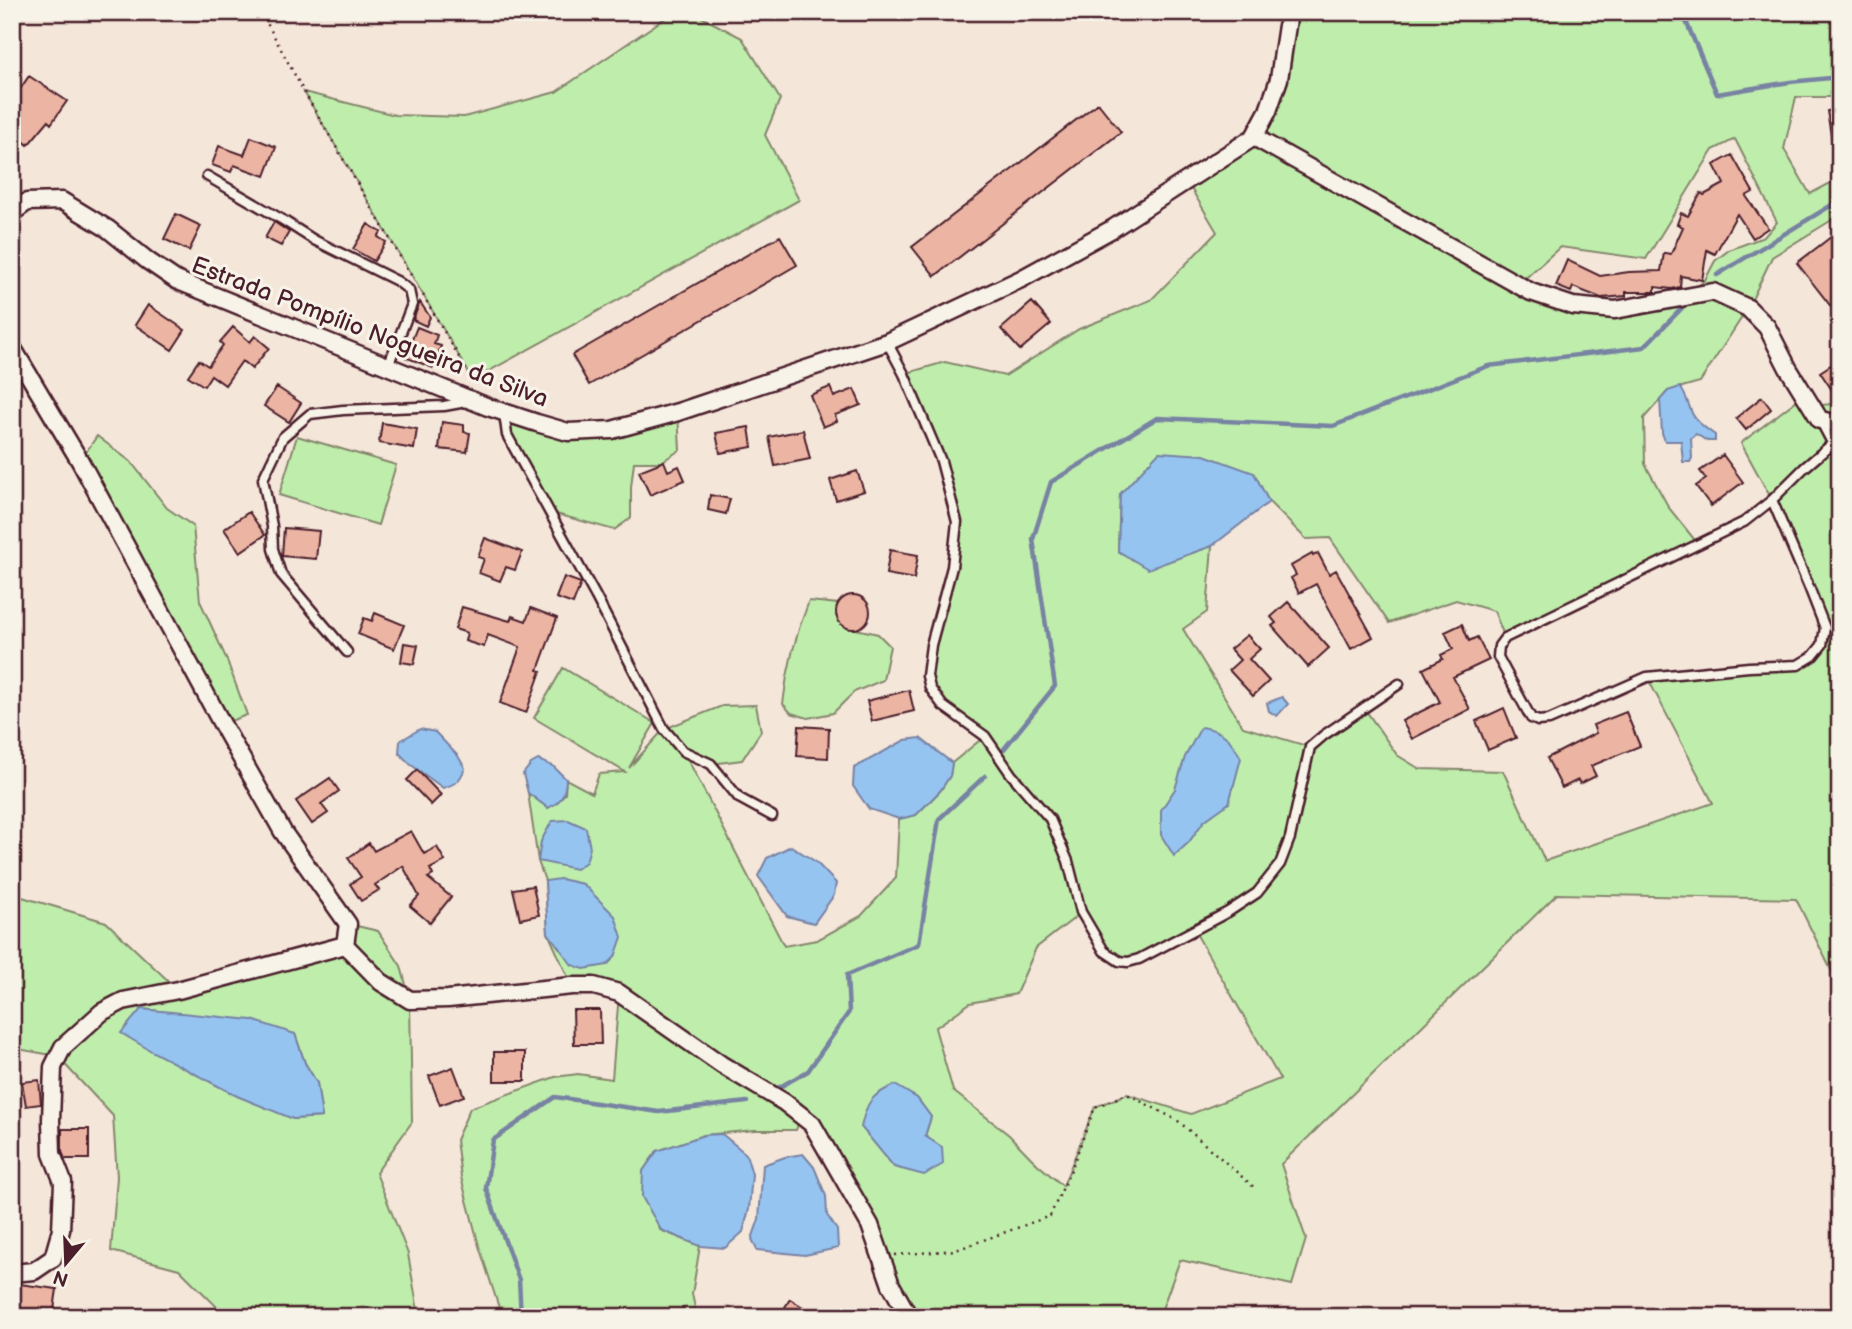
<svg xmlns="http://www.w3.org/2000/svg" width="1852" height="1329" viewBox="0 0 1852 1329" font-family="'Balsamiq Sans',sans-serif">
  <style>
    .green { fill: #bfeeac; stroke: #84866c; stroke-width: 2; fill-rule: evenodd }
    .water { fill: #96c4f1; stroke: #7882a2; stroke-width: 2 }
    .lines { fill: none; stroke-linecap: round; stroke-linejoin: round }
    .stream { stroke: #7882a2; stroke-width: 4.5 }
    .building { fill: #ecb4a3; stroke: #4a1f2b; stroke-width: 2 }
    .service-casing { stroke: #4a1f2b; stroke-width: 13 }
    .minor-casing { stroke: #4a1f2b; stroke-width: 21 }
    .path { stroke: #4a1f2b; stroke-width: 2.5; stroke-dasharray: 2 5; stroke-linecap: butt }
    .service { stroke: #f7f3e8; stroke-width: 8 }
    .minor { stroke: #f7f3e8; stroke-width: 16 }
    .labels { text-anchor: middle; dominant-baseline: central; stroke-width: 6; stroke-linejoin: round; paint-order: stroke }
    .street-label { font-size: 24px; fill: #4a1f2b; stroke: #f7f3e8 }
  </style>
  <rect width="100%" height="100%" fill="#f5e6da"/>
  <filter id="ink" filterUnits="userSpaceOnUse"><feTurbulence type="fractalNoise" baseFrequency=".0143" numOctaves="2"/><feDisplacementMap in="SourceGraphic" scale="14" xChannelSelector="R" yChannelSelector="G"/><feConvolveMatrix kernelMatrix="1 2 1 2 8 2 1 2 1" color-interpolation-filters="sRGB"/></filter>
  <g filter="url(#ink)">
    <!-- green -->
    <path class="green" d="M674,12H692L742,38L780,99L765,135L799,200L473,380L304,92L395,115L464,117L556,92Z
      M1289,12H1840V97H1796L1784,149L1810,194L1840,178V215L1772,257L1748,308L1700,382L1668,391L1644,418L1645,464L1669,508L1698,544L1505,638L1494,611L1456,600L1389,623L1330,538L1306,539L1269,502L1254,473L1120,494L1118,551L1148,568L1212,546L1207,612L1183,629L1243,727L1310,747L1364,708L1397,755L1420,769L1503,771L1545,861L1713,803L1647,677L1798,665L1813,656L1825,627L1772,500L1741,443L1797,400L1803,393L1812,406L1831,404L1840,400V528L1833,545L1840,553V988L1796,899L1557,894L1281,1164L1306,1239L1292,1285L1180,1260L1159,1317H909L870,1225L801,1116L796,1130H755L704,1135L657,1151L643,1171L660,1230L700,1246L692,1294L697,1317H502L479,1246L461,1177L456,1140L470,1108L555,1077L578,1074L612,1079L619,993L572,986L548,933L545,881L538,861L528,793L548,808L565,794L566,779L592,793L599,774L625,772L534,718L563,668L655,723L629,768L664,729L722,706L756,705L761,731L742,760L711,764L684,752L784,946L817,940L861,916L896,878L899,819L916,815L940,791L950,776L952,763L985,736L943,706L927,676L952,567L954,510L941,461L904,374L945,362L1005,376L1079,329L1151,300L1217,232L1186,180L1254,137L1268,111ZM1735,139L1777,222L1764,237L1729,250L1715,261L1705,280L1686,296L1573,306L1519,284L1560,247L1646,259L1713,150ZM1081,913L1104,951L1128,962L1194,930L1280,1079L1191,1114L1127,1094L1095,1107L1063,1186L1035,1162L1009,1135L953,1091L935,1028L970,1003L1016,994L1036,948ZM895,1086L917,1098L931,1117L925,1136Z
      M678,412L680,450L661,462H634L631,487V518L614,530L549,512L507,435L504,413L568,432Z
      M97,436L131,462L167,508L193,526L200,601L226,658L247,715L222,724L80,461Z
      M297,436L396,465L378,525L279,495Z
      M809,601L838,604L836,616L843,626L878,634L890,646L883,680L854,692L833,713L808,718L791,713L783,704C787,667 795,636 809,601Z
      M12,894L106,922L178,990L345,946L348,924L378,931L401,966L410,1000L412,1122L376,1173L408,1254L419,1317H235L222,1312L179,1269L111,1251L117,1177L113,1116L57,1056L12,1048ZM142,1009L184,1014L295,1034L305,1063L317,1083L322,1117L293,1119Z"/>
    <!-- water -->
    <path class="water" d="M1680,387C1687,396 1688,405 1693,415C1698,424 1707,429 1715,435V441H1707L1696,434L1691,438L1692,458L1690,462H1683L1681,441H1665L1662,433L1660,400L1668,391Z
      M1159,452L1204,455L1254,473L1269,502L1212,546L1148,569L1118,551L1120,494Z
      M1282,697L1288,704L1277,716L1269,711L1267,703Z
      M1201,727C1223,730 1231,739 1241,758L1229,803L1204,821L1189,842L1174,856L1161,835V810L1175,789L1185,757Z
      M420,729L435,732L458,756L465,768C460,781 456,784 443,788L410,764L399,753L400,741Z
      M920,738L952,763L950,776L940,791L916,815L899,819L869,809L853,786L854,768L905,740Z
      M538,760L553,766L566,779C565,794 562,802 548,808L528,793L523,774L531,764Z
      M568,820L586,828L590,848L586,862L576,869L538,861L541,841L552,821Z
      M791,846L816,862L836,883L834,895L814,923L787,916L758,876L767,858Z
      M560,879L583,884L615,916L622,937L615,957L607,965L584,969L572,965L548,933L545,881Z
      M141,1009L252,1020L295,1034L305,1063L317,1083L322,1117L293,1119L237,1096L153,1052L121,1033Z
      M895,1085L917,1098L931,1117L925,1136L942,1147L943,1164L924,1175L894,1167L861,1127C867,1101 871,1095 895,1085Z
      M722,1134L746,1154L752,1174L749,1209L743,1232L725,1248L700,1246L661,1230L642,1197L643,1171L657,1151L704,1135Z
      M803,1154L814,1167L826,1196L827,1215L837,1230L838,1248L805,1255L757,1250L752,1239L759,1219L763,1165L785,1157Z"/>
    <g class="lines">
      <!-- stream -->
      <path class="stream" d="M1682,12L1717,94L1790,82L1840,77
        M1717,275L1840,200
        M1004,749L1055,686L1033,539L1051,482L1157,418L1333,426L1488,366L1644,347L1683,307
        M778,1088L808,1071L849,1012L847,975L919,944L939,819L985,776
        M521,1317L519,1280L486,1188L493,1140L555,1097L659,1112L747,1102"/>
    </g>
    <!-- building -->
    <path class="building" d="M29,76L67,101L51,124L48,121L28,145L12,131V111L20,102L14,98Z
      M1098,103L1121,132L935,276L912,247Z
      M1840,109V147H1833L1827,111Z
      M251,137L276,147L265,176L234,165L231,172L212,165L219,146L244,155Z
      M1732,155L1753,192L1746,196L1768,228L1753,238L1737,214L1715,254L1707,250L1702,280L1681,276L1680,287L1672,289L1655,287V292H1626V296L1601,298L1573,287L1571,292L1556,286L1567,260L1600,276L1629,272L1661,271L1664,253L1671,254L1683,227L1677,224L1681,213L1688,216L1701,193L1704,195L1724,184L1714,165Z
      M176,214L201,226L189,251L164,239Z
      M274,222L289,232L281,246L265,238Z
      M368,224L381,232L378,237L386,242L374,261L353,249Z
      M1840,230V318L1797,263Z
      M780,236L797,265L589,385L572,355Z
      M420,302L430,317L426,326L413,320Z
      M1032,302L1051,324L1020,350L1001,329Z
      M148,305L185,330L172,350L135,325Z
      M233,327L250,342L255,336L269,348L252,369L242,361L225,385L211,375L204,386L188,376L199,360L208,366L223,345L220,342Z
      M417,327L437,335L434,344L441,346L433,368L405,357Z
      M1840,359V402L1820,372Z
      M277,387L301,403L289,422L264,406Z
      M830,387L834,397L854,389L861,405L835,415L837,421L823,427L810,395Z
      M1762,397L1771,409L1746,430L1736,418Z
      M442,422L464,425V432L470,433L467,452L439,449Z
      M382,423L417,429L414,449L379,443Z
      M749,427L752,447L720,453L716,433Z
      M803,430L810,459L775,466L769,437Z
      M1723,455L1743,482L1711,506L1696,486L1706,479L1700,471Z
      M664,461L668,471L679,466L685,480L650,495L639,471Z
      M857,471L864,491L836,500L830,480Z
      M710,495L730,499L726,514L708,510Z
      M249,512L265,535L240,552L224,529Z
      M284,528L319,531L316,559L282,556Z
      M485,538L522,552L515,570L506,567L500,581L479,573L484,559L478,557Z
      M890,550L918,555L914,579L886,574Z
      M1318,553L1329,574L1336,570L1373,637L1351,649L1316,584L1299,593L1291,578L1296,575L1291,566L1312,554L1313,556Z
      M564,577L581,583L573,604L556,598Z
      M836 612a17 17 0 1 1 34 0a17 17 0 1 1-34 0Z
      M1288,602L1329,648L1308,667L1272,626L1276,623L1271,617Z
      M462,607L510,621L512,616L526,621L531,608L557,618L538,670L541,671L526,713L500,703L520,647L488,635L484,647L465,641L467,633L455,629Z
      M375,613L404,625L394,649L358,634L364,618L372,621Z
      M1462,624L1469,641L1477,637L1489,660L1453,677L1470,709L1412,739L1402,721L1440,702L1423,669L1443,659L1441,655L1453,649L1445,632Z
      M1247,635L1260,649L1249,659L1269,681L1253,696L1229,670L1240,660L1230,649Z
      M404,643L418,645L414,664L401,662Z
      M909,690L914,711L872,721L867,701Z
      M1504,708L1516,738L1488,750L1476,721Z
      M1626,712L1640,746L1591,766L1596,776L1580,784L1578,780L1562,788L1547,758L1596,733L1593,725Z
      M799,726L829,728L828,758L797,756Z
      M417,770L441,795L431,805L407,780Z
      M330,778L339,791L321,804L328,813L312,824L296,801Z
      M411,831L424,854L437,847L445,861L430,869L433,875L428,878L451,897L430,923L410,906L419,896L403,866L375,885L379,890L361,901L350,884L361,877L348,858L369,843L374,851Z
      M533,886L539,915L520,919L513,889Z
      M573,1010H600L601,1044H574Z
      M494,1052H525V1081H494Z
      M453,1067L464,1096L440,1105L429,1076Z
      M39,1080L41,1104L26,1106L22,1082Z
      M62,1129H89V1159H65L62,1152Z
      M12,1283L57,1289L53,1317H12Z
      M790,1299L819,1317H779Z"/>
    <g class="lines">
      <defs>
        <path id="service" d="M207,176L281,219L314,240L397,281L409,290L412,304L388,366
          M887,342L904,374L941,461L957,522L952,567L931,645L927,676L930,688L943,706L985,736L1011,774L1050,819L1068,861L1081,912L1104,951L1119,961L1128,962L1139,959L1228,912L1257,893L1280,864L1290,838L1310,747L1324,735L1399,684
          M504,413L507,435L596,597L664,729L683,751L711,764L739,798L772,816
          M1820,420L1840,458
          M1772,500L1809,587L1825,628L1822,645L1813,656L1798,665L1749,667L1647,677L1549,720L1538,721L1531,718L1498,657L1499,646L1505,638L1744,522L1772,500L1804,468L1832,444
          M347,652L281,574L273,549L272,526L263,479L283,437L310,414L343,410L444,406L466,402"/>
        <path id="minor" d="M1254,137L1531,292L1573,306L1615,310L1713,292L1748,308L1767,327L1788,368L1820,420L1840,424
          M12,213L27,202L62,201L108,229L148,261L176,280L488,407L537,423L568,432L612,430L678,412L887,342L1021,279L1112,229L1254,137L1268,111L1279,79L1289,12
          M12,347L80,461L222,724L283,832L348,924L345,945L381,982L410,1000L448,999L572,986H594L619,993L722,1065L784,1102L812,1124L870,1225L891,1285L909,1317
          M12,1273L34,1271L53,1258L61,1230L63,1182L52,1154L51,1120L53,1067L63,1047L102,1012L123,1001L178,990L345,945"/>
      </defs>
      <!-- service casing -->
      <use href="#service" class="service-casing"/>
      <!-- minor casing -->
      <use href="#minor" class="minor-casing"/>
      <!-- path -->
      <path class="path" d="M261,12L304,92L412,277
        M423,295L474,383
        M895,1255L956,1250L1050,1216L1070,1172L1095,1107L1127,1094L1177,1120L1256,1189"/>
      <!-- service -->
      <use href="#service" class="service"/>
      <!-- minor -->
      <use href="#minor" class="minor"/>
    </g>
  </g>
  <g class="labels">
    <!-- street labels -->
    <g class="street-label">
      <text transform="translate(370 332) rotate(21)">Estrada Pompílio Nogueira da Silva</text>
    </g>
  </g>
  <!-- margin -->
  <rect width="1852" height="1329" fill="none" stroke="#f7f3e8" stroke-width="42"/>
  <rect x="21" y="21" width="1810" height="1287" fill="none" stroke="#4a1f2b" stroke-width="2.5" filter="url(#ink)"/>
  <!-- north arrow -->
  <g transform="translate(66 1263) rotate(199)" stroke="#f7f3e8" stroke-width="5" paint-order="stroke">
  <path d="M0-5L12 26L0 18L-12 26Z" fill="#4a1f2b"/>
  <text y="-10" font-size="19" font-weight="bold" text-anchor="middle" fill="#4a1f2b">N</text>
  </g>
</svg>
